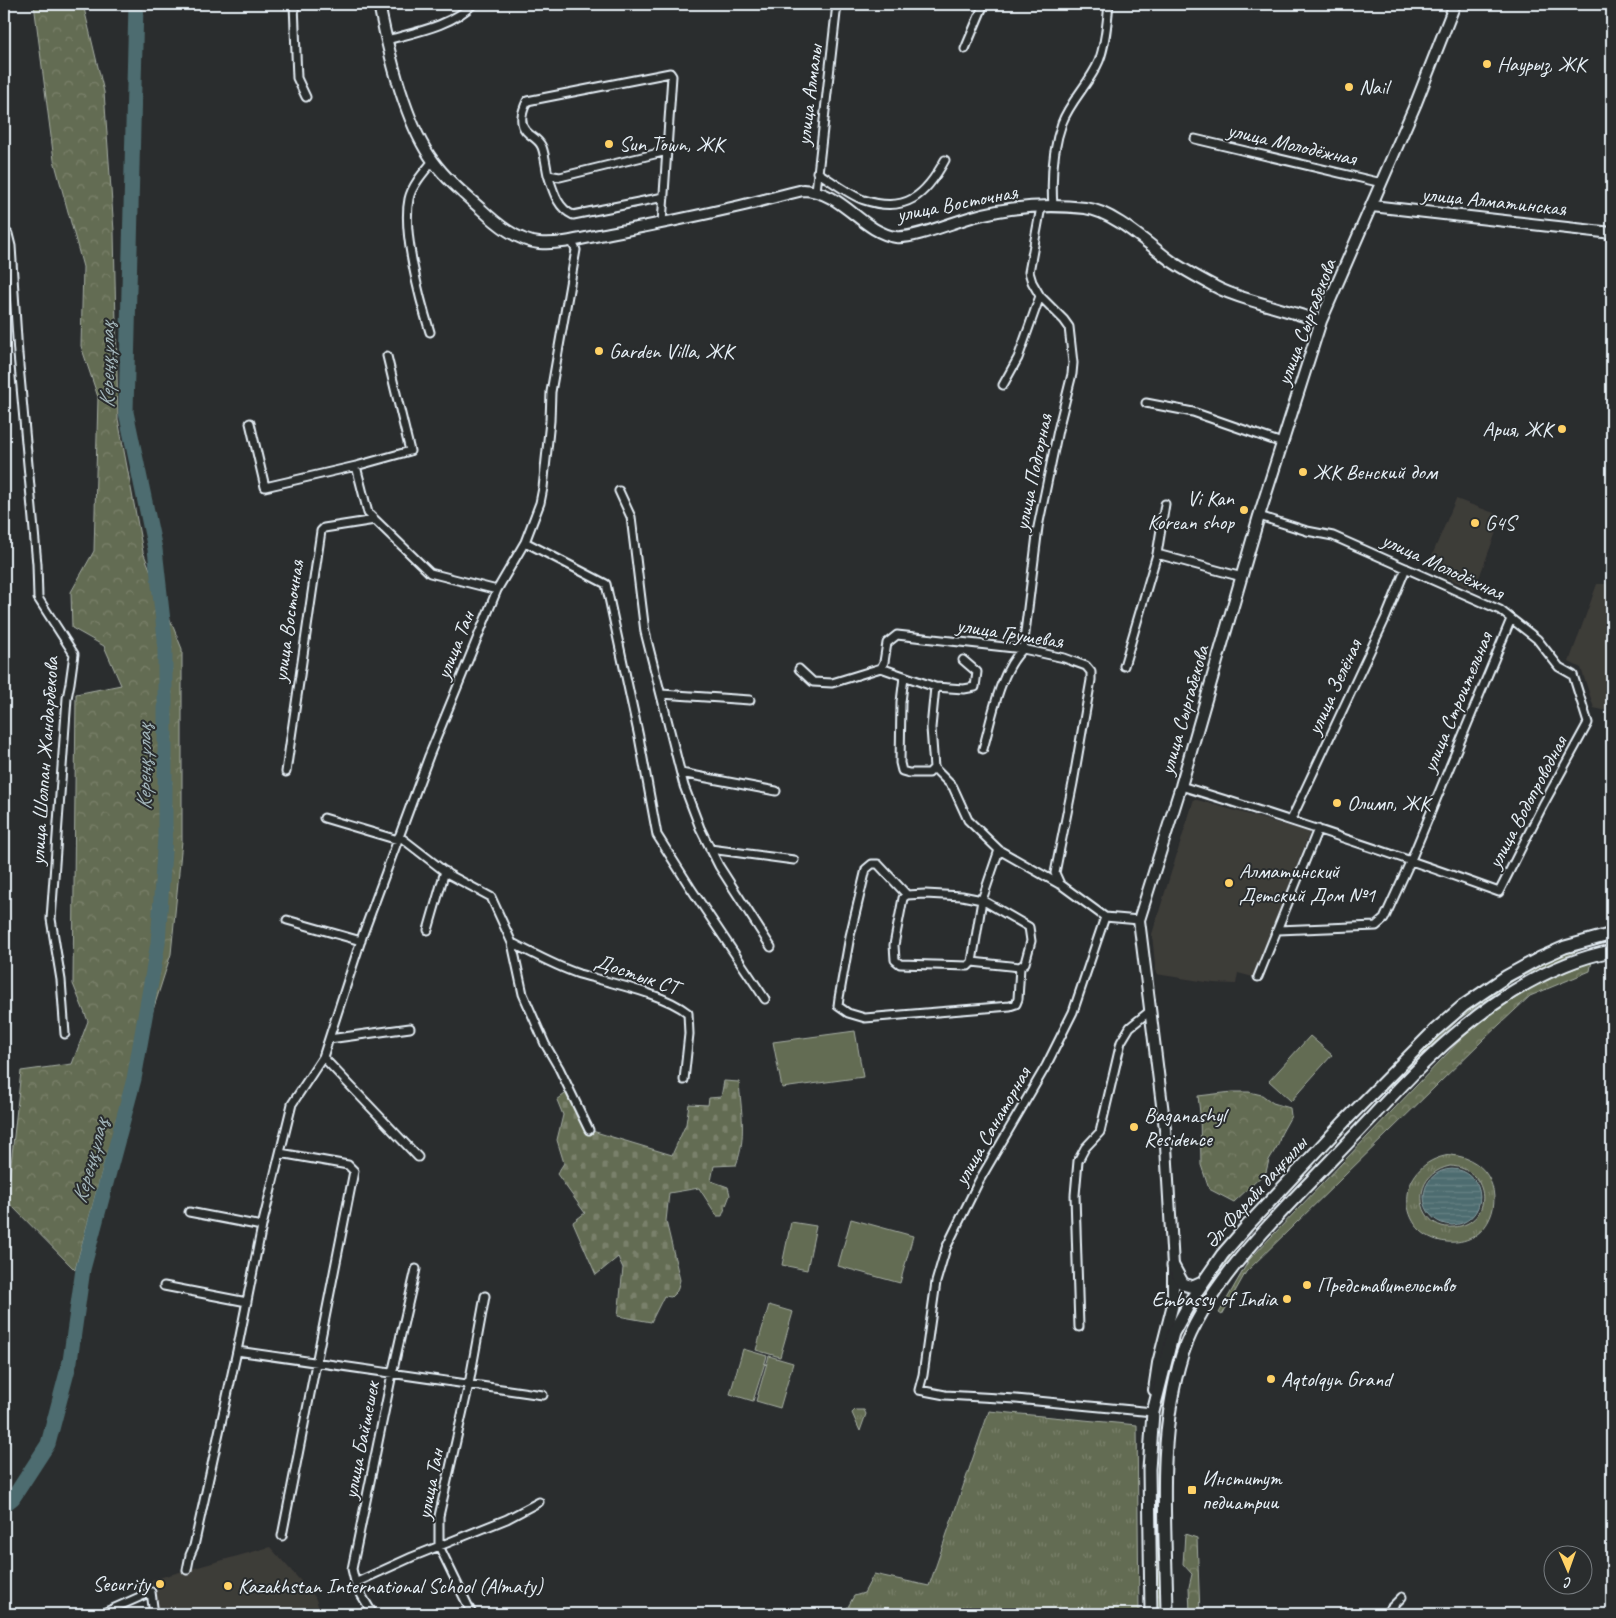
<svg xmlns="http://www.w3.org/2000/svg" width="1616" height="1618" viewBox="0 0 1616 1618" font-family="Caveat,sans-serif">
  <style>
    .built { fill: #3e3c39 }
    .grass { fill: url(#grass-tufts); stroke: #a6aea5; fill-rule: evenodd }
    .forest { fill: url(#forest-crowns); stroke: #a6aea5 }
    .cemetery { fill: url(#cemetery-stones); stroke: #a6aea5 }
    .pitch { fill: #646c52; stroke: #a6aea5 }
    .water { fill: url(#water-rules); stroke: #8ba1a6 }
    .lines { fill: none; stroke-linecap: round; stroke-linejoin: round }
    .river { stroke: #4d6c6f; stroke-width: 15 }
    .street-casing { stroke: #e8f1f8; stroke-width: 11 }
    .secondary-casing { stroke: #e8f1f8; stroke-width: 14 }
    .primary-casing { stroke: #e8f1f8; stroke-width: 15 }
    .street { stroke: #2a2d2e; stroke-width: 7 }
    .secondary { stroke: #2a2d2e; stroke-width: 10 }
    .primary { stroke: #2a2d2e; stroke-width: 11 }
    .poi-dot { fill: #ffd166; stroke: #2a2d2e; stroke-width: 2 }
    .labels { text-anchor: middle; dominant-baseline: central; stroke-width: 4; stroke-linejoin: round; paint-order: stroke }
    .poi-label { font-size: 21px; fill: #e8f1f8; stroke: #2a2d2e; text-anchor: start }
    .street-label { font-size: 21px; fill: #e8f1f8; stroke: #2a2d2e }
    .water-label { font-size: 22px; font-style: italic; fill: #a2b5ba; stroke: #2a2d2e }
  </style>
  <defs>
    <pattern id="grass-tufts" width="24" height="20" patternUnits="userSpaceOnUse" patternTransform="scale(1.25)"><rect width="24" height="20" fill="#646c52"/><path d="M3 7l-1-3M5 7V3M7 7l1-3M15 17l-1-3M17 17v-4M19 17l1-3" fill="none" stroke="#7a816c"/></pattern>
    <pattern id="forest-crowns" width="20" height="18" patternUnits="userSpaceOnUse" patternTransform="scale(1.25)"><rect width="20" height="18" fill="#646c52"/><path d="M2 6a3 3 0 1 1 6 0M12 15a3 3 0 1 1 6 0" fill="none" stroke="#7a816c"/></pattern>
    <pattern id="cemetery-stones" width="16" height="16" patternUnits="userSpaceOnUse" patternTransform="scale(1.25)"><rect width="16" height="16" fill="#646c52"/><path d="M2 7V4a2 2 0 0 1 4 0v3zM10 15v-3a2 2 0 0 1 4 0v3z" fill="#7a816c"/></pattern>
    <pattern id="water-rules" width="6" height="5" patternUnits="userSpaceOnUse" patternTransform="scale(1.25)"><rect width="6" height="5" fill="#4d6c6f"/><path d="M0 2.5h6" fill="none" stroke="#678184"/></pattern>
  </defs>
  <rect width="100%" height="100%" fill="#2a2d2e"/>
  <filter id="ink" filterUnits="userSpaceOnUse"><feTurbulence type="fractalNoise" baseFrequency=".02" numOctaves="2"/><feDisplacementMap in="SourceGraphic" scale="10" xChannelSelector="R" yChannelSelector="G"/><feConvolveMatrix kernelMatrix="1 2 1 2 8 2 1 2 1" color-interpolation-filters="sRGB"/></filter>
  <g filter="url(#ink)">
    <!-- built -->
    <path class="built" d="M1456,499L1502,516L1474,591L1427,567Z
      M1597,584H1612V712L1594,708L1581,668L1569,662Z
      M1194,799L1310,832L1253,977L1238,973L1236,984L1213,983L1156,974L1152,934Z
      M270,1547L315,1597L321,1614H154L151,1580Z"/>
    <!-- grass -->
    <path class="grass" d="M1612,937V941L1589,946L1516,979L1459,1019L1362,1113L1245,1237L1207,1289L1194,1309L1192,1308L1243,1234L1360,1110L1456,1016L1514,975L1587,943Z
      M1450,1155C1513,1159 1505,1247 1447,1242C1395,1237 1393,1163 1450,1155ZM1450,1166C1492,1168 1494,1224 1454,1227C1417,1231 1407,1175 1450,1166Z
      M1177,1339L1180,1341L1167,1393L1159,1473L1161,1614H1156L1157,1474L1164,1391Z
      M855,1410H864L866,1414L860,1431L852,1413Z
      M989,1411L1137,1425L1139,1614H844L854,1596L864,1593L874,1574L929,1586Z"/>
    <!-- forest -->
    <path class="forest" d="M34,4H83L104,92L114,231L118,419L143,552L182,649V841L171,954L105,1160L75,1270L7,1201L21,1071L72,1064L88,1021L73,984L76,694L121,685L104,646L72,628L71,592L94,551L98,397L81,346L83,267L54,160Z
      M1592,961L1590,971L1530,996L1484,1039L1246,1272L1222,1315L1219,1313L1249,1260L1463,1037L1489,1016L1532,987Z
      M1232,1092H1249L1262,1095L1273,1103L1290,1108L1291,1116L1281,1134L1278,1145L1269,1160L1266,1172L1234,1202L1209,1189L1201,1165L1200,1113L1198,1096Z
      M1185,1534L1197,1538L1200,1614H1190L1189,1587L1192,1574L1183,1564Z"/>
    <!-- cemetery -->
    <path class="cemetery" d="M724,1081L739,1082C741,1110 747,1138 736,1165L714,1166L711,1181L728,1187L730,1195L722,1216H717L699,1188L669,1193L666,1221L680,1280L677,1291L671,1297L664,1296L651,1322L618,1316L623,1268L618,1257L596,1275L573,1222L585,1213L557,1174L564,1163L557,1140L563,1115L557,1100L569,1091L589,1130L672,1155L686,1124L689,1104L708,1105L709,1098L721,1097Z"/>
    <!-- pitch -->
    <path class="pitch" d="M855,1031L863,1077L782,1088L773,1042Z
      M1310,1036L1332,1055L1291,1101L1269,1081Z
      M851,1219L913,1236L900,1283L838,1266Z
      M791,1222L816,1226L807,1270L782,1265Z
      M769,1305L793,1312L780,1357L756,1350Z
      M743,1349L767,1356L753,1401L730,1394Z
      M769,1356L793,1363L780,1408L756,1401Z"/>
    <!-- water -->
    <path class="water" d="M1424 1197a28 28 0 1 1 56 0a28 28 0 1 1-56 0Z"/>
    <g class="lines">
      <!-- river -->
      <path class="river" d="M4,1505L13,1498L48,1444L70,1361L83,1269L134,1079L158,943L165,836V639L155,549L126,412L136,4"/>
      <defs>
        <path id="street" d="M294,4L297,78L306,97
          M387,40C416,32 451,26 473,4
          M965,49L984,4
          M1195,139L1382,183
          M817,172C830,180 851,196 864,200C906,214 926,195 945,160
          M548,175C553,190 557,208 573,215L664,197
          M816,191L837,4
          M1053,207C1051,178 1052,151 1062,123C1070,101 1090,83 1099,61C1106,43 1107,22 1109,4
          M662,223L672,76L670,73L527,101C523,110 518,122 526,131C531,137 538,138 542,147C545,155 546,166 548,175L560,177L667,151
          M4,234H8L11,246L18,354L37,564L38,598L74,654L70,683L67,698L51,919L61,980L65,1034
          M430,332C420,300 402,232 409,199C412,185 424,172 433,161
          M1003,385L1018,358L1040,296
          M1146,403L1193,412L1282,443
          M250,423L265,487L356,466L368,513L430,573L497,590
          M356,466L410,451L387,356
          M619,491L631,517L645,632L684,786L700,828L719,866L771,947
          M525,542L606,584L639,737L657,835L690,887L765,999
          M1157,554L1242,577
          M963,660L977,672L975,687L964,689L935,687L931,728L934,768L953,787L968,820L999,850L1059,884
          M1124,666L1157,554L1165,504
          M881,668L935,687
          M799,669L813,682L832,683L881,668L884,662L887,643L897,635L1023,649L1064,658L1086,666L1091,672V680L1073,783L1055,873L1060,884L1105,917
          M904,677L901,702L900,763L902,771L909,773H929L934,768
          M661,694L750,700
          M983,749C992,718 999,672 1023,649L1038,527L1058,430L1072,374L1073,363L1069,327L1064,320L1040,296L1032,282L1029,272L1041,207
          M286,772L321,531L324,528L375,520
          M681,773L776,791
          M1181,786C1288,819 1394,854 1499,892L1543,805L1588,723L1573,675L1559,667L1537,639L1500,610L1333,536L1307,531L1259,516
          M324,818L398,840
          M1291,820L1386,617L1406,568
          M399,836L448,874L491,897L512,943L523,994L545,1044L559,1068L589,1130
          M710,849L794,860
          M925,894L962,896L982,900L972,962L968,966L900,964L895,960L894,945L903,898L907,895Z
          M907,895L878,864H872L866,869L850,936L839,998L838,1006L848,1013L865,1018L1010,1006L1016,1004L1018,999L1020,967
          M287,920L361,941
          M1139,920L1105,917L1073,1012L1046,1066L979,1181L946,1248L936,1282L923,1375L919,1390L945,1395L1016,1399L1153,1412
          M428,930L445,871
          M1278,930L1376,926L1384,919L1411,860L1511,619
          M512,943C534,954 555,966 579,974C610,983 663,993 688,1013L689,1034L684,1080
          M972,962L1020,967L1025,963L1031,941L1029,927L982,900L999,850
          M1258,977L1318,829
          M329,1039L410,1028
          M280,1153L348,1165L354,1171L282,1536
          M418,1157L323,1057L363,934L429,756L497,590L525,542L540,503L543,488L550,421L551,392L576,250L571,240
          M189,1212L262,1226
          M164,1286L247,1302
          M1079,1327L1075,1195L1078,1161L1085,1148L1100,1132L1121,1042L1130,1027L1150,1011
          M237,1351L543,1395
          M187,1570L190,1555L194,1546L237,1351L262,1226L292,1104L323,1057
          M355,1583L412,1557L507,1519L539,1502
          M101,1614L151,1592L154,1614
          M373,1614L356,1586L352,1569L392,1374L416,1269
          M472,1614L439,1546V1516L469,1384L485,1296
          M1385,1614L1402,1597"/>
        <path id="secondary" d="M379,4C388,50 405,123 433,161C446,179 464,194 481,209C496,223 517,241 539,243C562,245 587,237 610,233C654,225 697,216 740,206C761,201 782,195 803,190C843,191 861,232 896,237C914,239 953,222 972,217C1008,207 1049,204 1085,208C1113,211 1148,244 1171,261C1184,270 1199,278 1214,286C1228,294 1244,298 1260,303C1280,309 1301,315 1321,321
          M1372,206L1612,233
          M1154,1390L1158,1363L1173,1304V1266L1165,1129L1139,920L1181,786L1259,516L1321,321L1416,103L1455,4"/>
        <path id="primary" d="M1173,1266L1183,1284L1193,1287L1202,1283
          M1151,1614L1149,1469L1153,1412L1173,1333L1193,1297L1222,1255L1247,1226L1344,1122L1434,1031L1463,1006L1507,976L1540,958L1565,947L1612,934
          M1167,1614C1166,1528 1156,1439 1182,1355C1206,1282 1285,1209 1337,1154C1387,1102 1435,1045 1494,1004C1530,979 1569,959 1612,951"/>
      </defs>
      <!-- street casing -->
      <use href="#street" class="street-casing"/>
      <!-- secondary casing -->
      <use href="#secondary" class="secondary-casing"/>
      <!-- primary casing -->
      <use href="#primary" class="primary-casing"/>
      <!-- street -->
      <use href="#street" class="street"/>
      <!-- secondary -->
      <use href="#secondary" class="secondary"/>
      <!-- primary -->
      <use href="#primary" class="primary"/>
    </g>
  </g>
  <!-- markers -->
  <g class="poi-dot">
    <circle cx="1487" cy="64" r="5"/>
    <circle cx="1349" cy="87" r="5"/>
    <circle cx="609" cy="144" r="5"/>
    <circle cx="599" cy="351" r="5"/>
    <circle cx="1562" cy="429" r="5"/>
    <circle cx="1303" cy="472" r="5"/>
    <circle cx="1244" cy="510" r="5"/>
    <circle cx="1475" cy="523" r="5"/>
    <circle cx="1337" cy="803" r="5"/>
    <circle cx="1229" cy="883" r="5"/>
    <circle cx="1134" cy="1127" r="5"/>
    <circle cx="1307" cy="1285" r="5"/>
    <circle cx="1287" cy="1299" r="5"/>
    <circle cx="1271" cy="1379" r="5"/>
    <rect x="1187" y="1485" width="10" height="10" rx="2.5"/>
    <circle cx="160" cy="1584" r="5"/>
    <circle cx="228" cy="1586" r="5"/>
  </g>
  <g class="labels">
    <!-- poi labels -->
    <g class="poi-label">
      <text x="1497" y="64">Наурыз, ЖК</text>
      <text x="1359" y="87">Nail</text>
      <text x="619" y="144">Sun Town, ЖК</text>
      <text x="609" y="351">Garden Villa, ЖК</text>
      <text x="1552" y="429" text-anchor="end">Ария, ЖК</text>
      <text x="1313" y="472">ЖК Венский дом</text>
      <text x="1234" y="498" text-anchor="end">Vi Kan<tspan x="1234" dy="24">Korean shop</tspan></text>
      <text x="1485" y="523">G4S</text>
      <text x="1347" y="803">Олимп, ЖК</text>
      <text x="1239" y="871">Алматинский<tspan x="1239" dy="24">Детский Дом №1</tspan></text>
      <text x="1144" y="1115">Baganashyl<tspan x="1144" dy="24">Residence</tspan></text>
      <text x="1317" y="1285">Представительство</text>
      <text x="1277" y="1299" text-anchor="end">Embassy of India</text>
      <text x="1281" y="1379">Aqtolqyn Grand</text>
      <text x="1202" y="1478">Институт<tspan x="1202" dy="24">педиатрии</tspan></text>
      <text x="150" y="1584" text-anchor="end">Security</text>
      <text x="238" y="1586">Kazakhstan International School (Almaty)</text>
    </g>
    <!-- street labels -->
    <g class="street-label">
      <text transform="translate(809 95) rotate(-83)">улица Алмалы</text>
      <text transform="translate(1292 144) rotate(13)">улица Молодёжная</text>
      <text transform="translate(1494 201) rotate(6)">улица Алматинская</text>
      <text transform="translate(957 203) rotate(-11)">улица Восточная</text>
      <text transform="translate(1306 322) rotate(-69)">улица Сыргабекова</text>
      <text transform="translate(1033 472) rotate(-78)">улица Подгорная</text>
      <text transform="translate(1443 566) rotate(25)">улица Молодёжная</text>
      <text transform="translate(288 621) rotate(-82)">улица Восточная</text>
      <text transform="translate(1010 633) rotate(9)">улица Грушевая</text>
      <text transform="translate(455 645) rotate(-68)">улица Тан</text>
      <text transform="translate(1334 687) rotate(-65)">улица Зелёная</text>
      <text transform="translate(1457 702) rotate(-67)">улица Строительная</text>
      <text transform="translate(1184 710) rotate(-74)">улица Сыргабекова</text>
      <text transform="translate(44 761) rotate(-86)">улица Шолпан Жандарбекова</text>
      <text transform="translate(1527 802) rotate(-62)">улица Водопроводная</text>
      <text transform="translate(637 974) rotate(19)">Достык СТ</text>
      <text transform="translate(992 1126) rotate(-60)">улица Санаторная</text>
      <text transform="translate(1255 1192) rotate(-48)">Әл-Фараби даңғылы</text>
      <text transform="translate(361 1440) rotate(-79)">улица Байшешек</text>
      <text transform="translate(430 1484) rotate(-79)">улица Тан</text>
    </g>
    <!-- water labels -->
    <g class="water-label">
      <text transform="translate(107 365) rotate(-90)">Кереңқұлақ</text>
      <text transform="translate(144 767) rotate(-90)">Кереңқұлақ</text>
      <text transform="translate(90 1161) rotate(-75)">Кереңқұлақ</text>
    </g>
  </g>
  <!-- margin -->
  <rect width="1616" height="1618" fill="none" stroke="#2a2d2e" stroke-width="20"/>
  <rect x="10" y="10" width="1596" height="1598" fill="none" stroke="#e8f1f8" stroke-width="2" filter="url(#ink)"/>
  <!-- north arrow -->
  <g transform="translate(1568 1570) rotate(178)"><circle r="24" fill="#2a2d2e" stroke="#767b7f"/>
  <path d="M0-4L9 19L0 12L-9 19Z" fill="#ffd166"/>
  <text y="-8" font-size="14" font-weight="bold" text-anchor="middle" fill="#e8f1f8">С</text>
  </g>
</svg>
